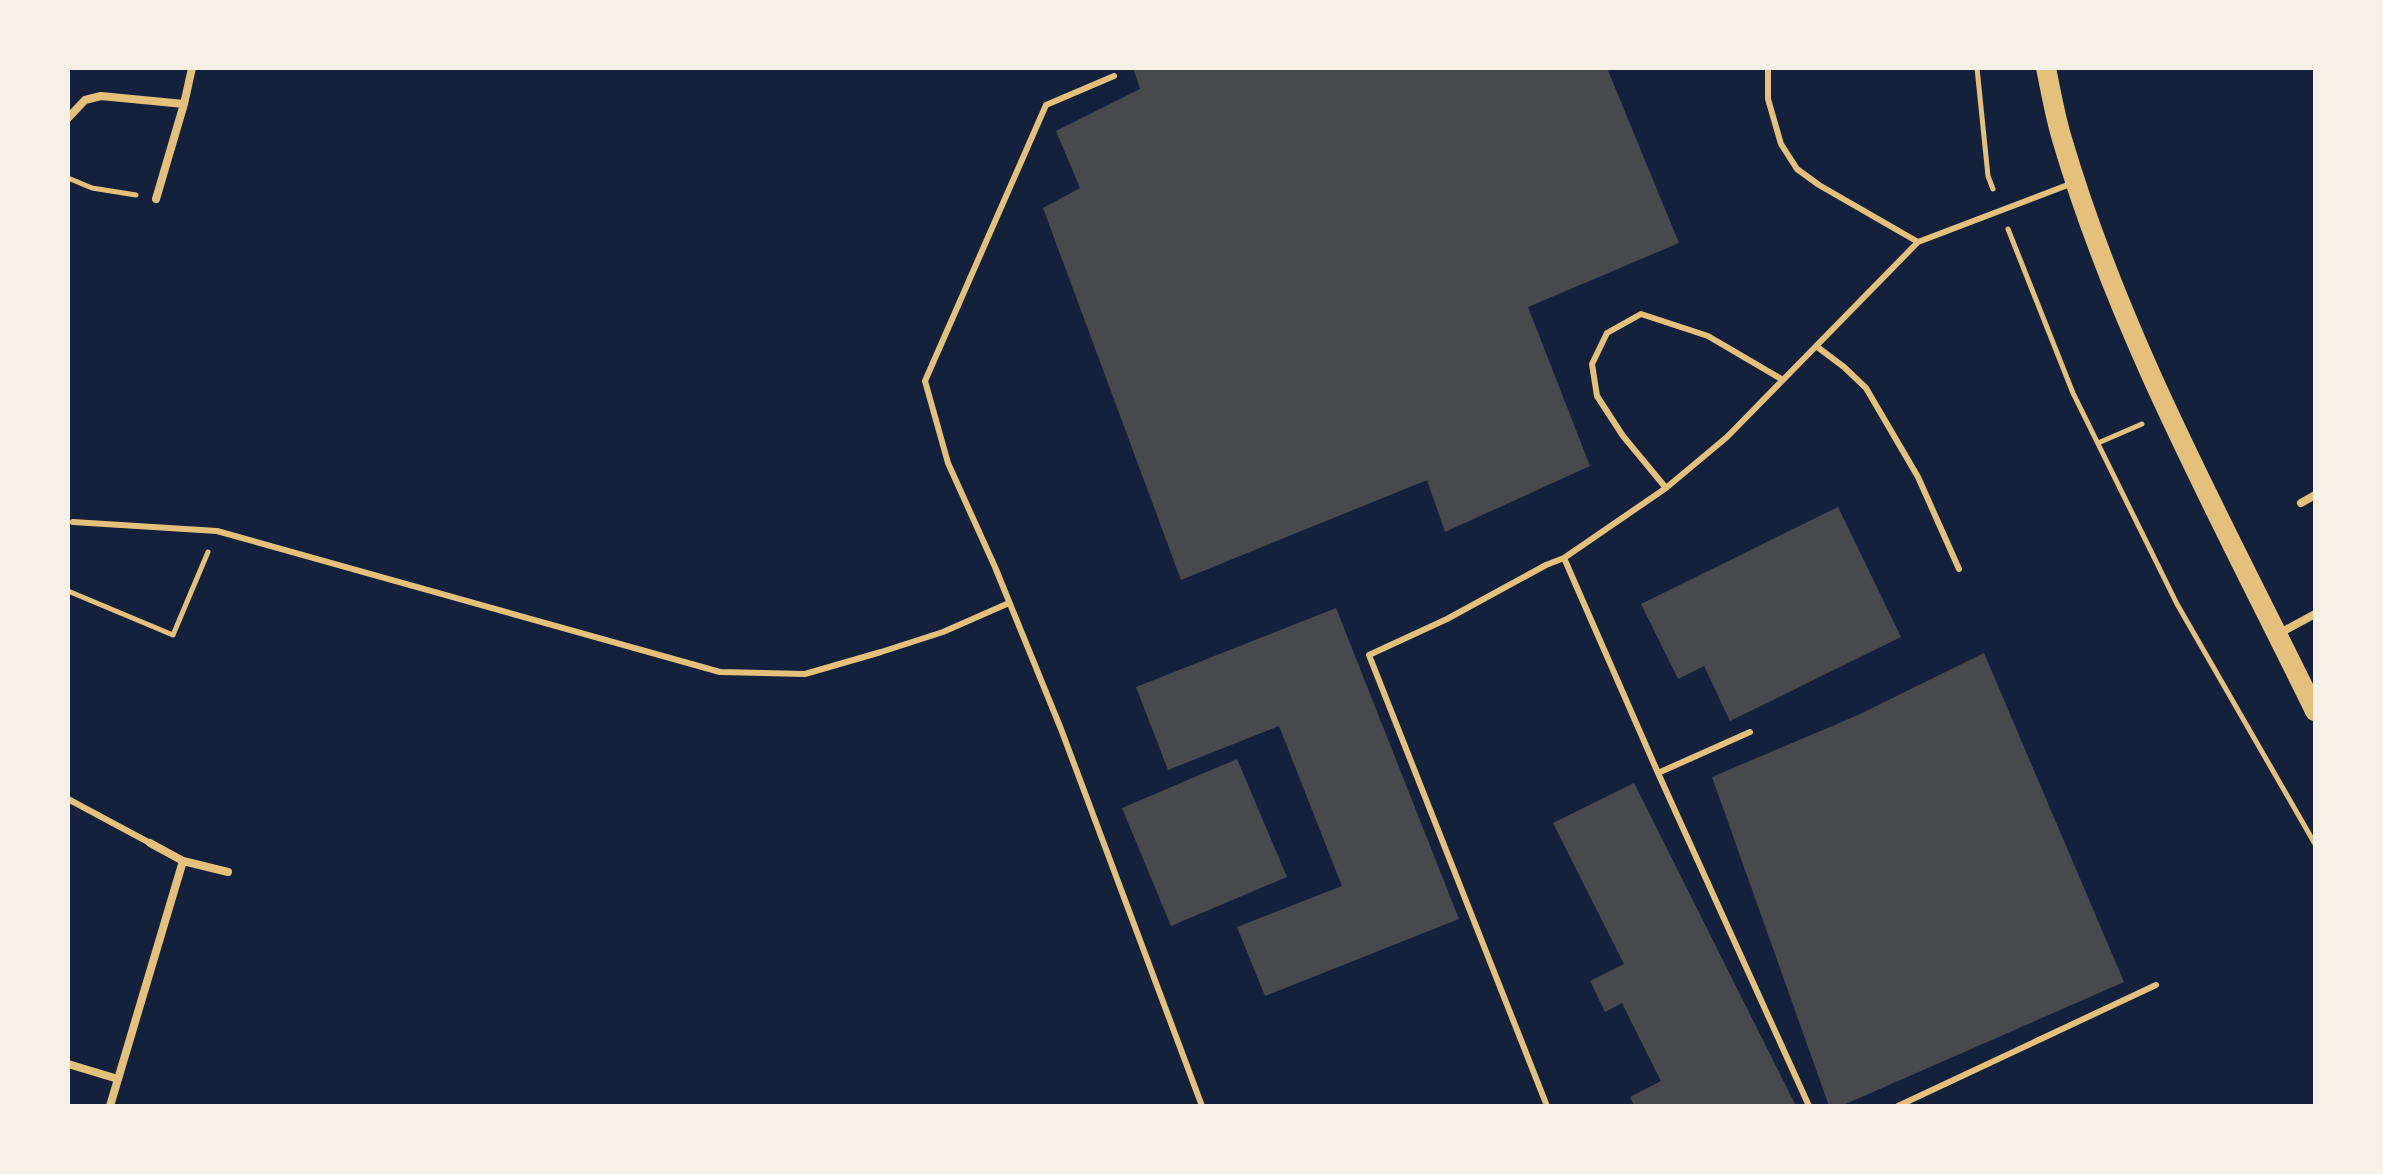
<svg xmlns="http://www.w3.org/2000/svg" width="2383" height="1174" viewBox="0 0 2383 1174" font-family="Georgia,serif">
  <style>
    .building { fill: #48494c }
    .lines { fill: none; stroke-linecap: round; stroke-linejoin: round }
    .path { stroke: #e5c07b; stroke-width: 5 }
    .service { stroke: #e5c07b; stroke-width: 6 }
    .minor { stroke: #e5c07b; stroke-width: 8 }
    .primary { stroke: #e5c07b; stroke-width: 20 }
  </style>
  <rect width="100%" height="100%" fill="#14213d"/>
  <!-- building -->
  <path class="building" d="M1133,68H1607L1679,243L1528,307L1590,466L1445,532L1427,480L1181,580L1043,208L1080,188L1056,131L1140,89Z
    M1838,507L1901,637L1730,721L1704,666L1678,679L1641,604Z
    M1336,608L1459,919L1265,996L1237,927L1342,886L1279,726L1168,770L1136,687Z
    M1984,653L2124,982L1841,1106H1829L1712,777L1858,715Z
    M1237,759L1287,877L1171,926L1122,808Z
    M1634,783L1796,1106H1634L1630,1097L1661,1081L1622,1003L1605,1012L1590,981L1624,964L1553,823Z"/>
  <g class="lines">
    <!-- path -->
    <path class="path" d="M1977,68L1988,176L1993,189
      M68,178L92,188L136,195
      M2008,229L2073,393L2177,604L2315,844
      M2098,443L2142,424
      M68,591L173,635L208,552"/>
    <!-- service -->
    <path class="service" d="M1768,68V99L1781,144L1797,169L1819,185L1918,242L2073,183
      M1114,76L1046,105L925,381L948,463L995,567L1061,729L1202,1106
      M1816,346L1844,367L1866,388L1918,477L1959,569
      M1666,488L1623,436L1597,396L1592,364L1607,333L1641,314L1708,336L1783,380
      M73,522L217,531L720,672L805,674L881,652L943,632L1009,603
      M1564,558L1658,773L1809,1106
      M1658,773L1750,732
      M68,799L150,843
      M1547,1106L1369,655L1447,619L1546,565L1564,558L1666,488L1727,437L1918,242
      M1898,1106L2156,985"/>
    <!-- minor -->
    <path class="minor" d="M68,118L85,100L101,96L184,104
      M156,199L184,104L192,68
      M2301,503L2315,495
      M2278,634L2315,614
      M150,843L183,861L228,872
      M68,1064L118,1079
      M110,1106L183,861"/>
    <!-- primary -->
    <path class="primary" d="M2046,68C2051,92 2055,116 2062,139C2121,340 2224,524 2315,711"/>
  </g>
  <!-- border -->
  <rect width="2383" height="1174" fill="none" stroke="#f6f1e7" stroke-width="140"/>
</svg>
